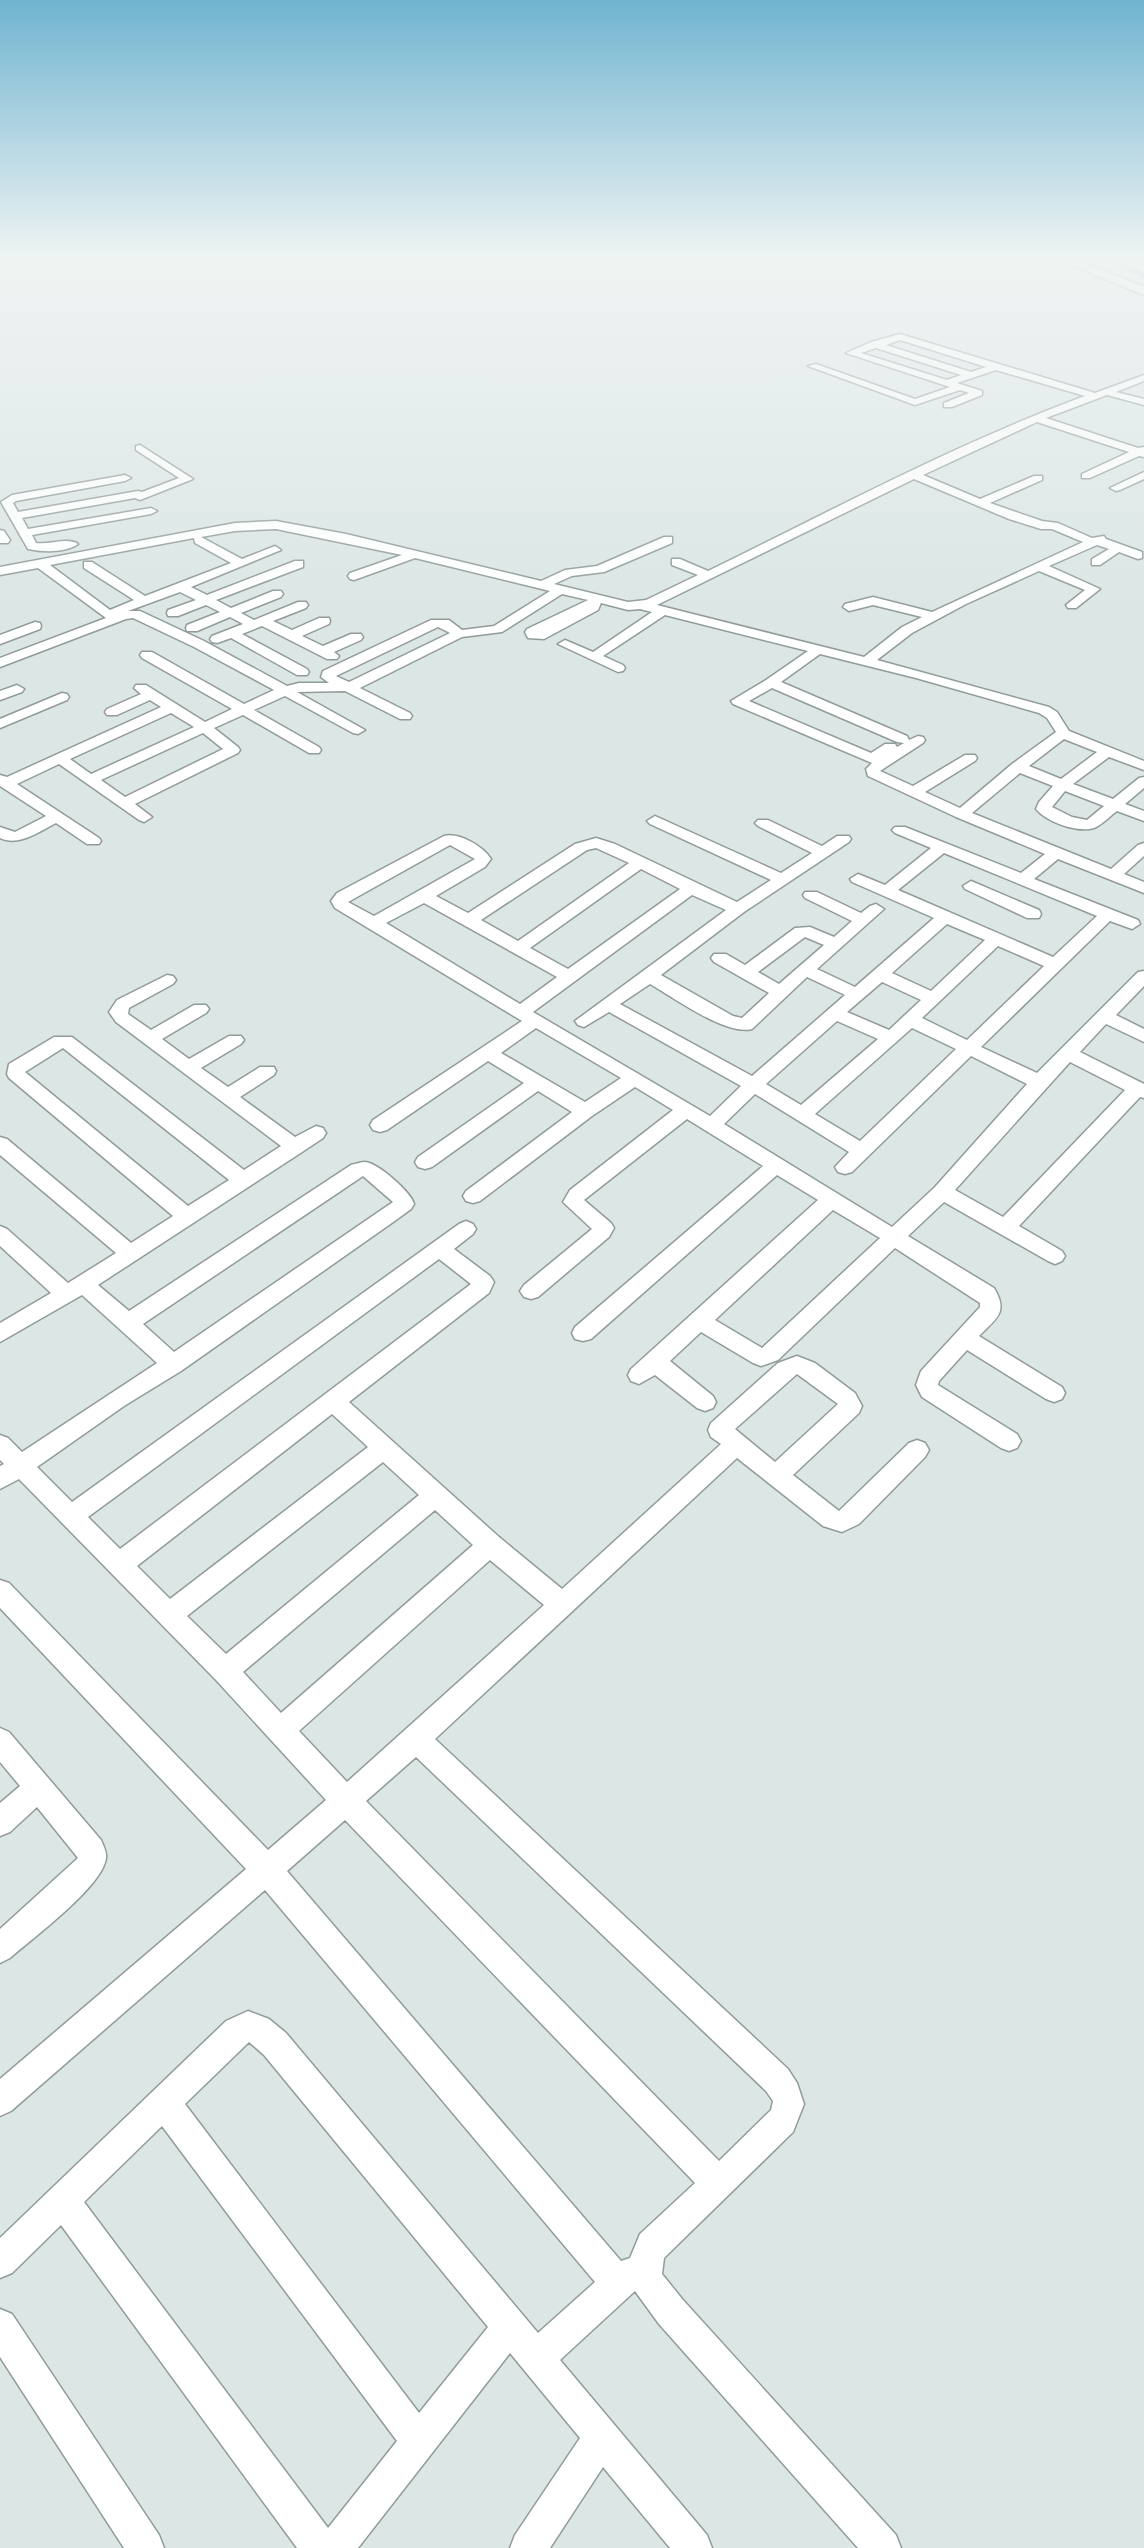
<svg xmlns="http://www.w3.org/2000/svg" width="1144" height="2548" viewBox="0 0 1144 2548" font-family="Manrope,sans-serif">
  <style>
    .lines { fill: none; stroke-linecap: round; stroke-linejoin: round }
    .river { fill: #5db4ac; fill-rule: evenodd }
    .minor-casing { stroke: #919b9a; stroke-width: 3 }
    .secondary-casing { stroke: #919b9a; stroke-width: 4 }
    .minor { fill: #fff; fill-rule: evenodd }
    .secondary { fill: #fff; fill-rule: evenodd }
  </style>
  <rect width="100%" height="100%" fill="#dbe6e5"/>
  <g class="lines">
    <!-- river -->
    <path class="river" d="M1099,257H1117L1144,269V278Z"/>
    <defs>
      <path id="minor" d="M1113,257H1125L1144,266V272Z
        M900,334L1095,393L1144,375V381L1116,392L1144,399V405L1107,395L1046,418L1138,448L1144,447V457L1139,456L1090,478H1082V474L1129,452L1037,422L923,475L980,499L1034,476H1042V480L990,503L1042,521L1058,523L1092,538L1104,536L1106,539L1142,552V558L1138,559L1119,552L1100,565H1092V559L1109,549L1097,545L1049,566L1100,589L1076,608H1068L1066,605L1085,590L1039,571L966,604L912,633L877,660L1049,707L1057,712L1069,731L1144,761V770L1109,757L1073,784L1113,799L1139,778L1144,777V788L1125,804L1144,811V821L1117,811C1110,816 1102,825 1094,828C1077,833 1047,822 1036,809L1039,802L1053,786L1020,773L972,813L1111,869L1138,845L1144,843V856L1124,874L1144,882V893L1058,859L1034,879L1138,920L1140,924L1132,929L1110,921L981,1047L1037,1073L1138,972L1144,971V986L1116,1015L1144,1029V1042L1106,1024L1080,1052L1144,1084V1098L1140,1097L1019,1226L1062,1251L1065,1256L1062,1261L1055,1264L1048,1261L944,1202L908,1236L994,1288C1009,1313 996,1318 979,1336L1062,1387L1065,1393L1062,1399L1054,1402L1046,1399L967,1350L939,1381L938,1385L1017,1434L1021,1441L1017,1448L1009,1451L1001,1448L922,1397L916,1385L921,1371L980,1307V1303L895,1248L778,1360L761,1366L753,1363L701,1332L670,1361L713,1396L716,1402L713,1408L705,1411L697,1408L655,1375L639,1384L631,1381L628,1375L631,1369L818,1200L777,1175L591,1339L583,1341L575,1339L572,1333L575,1327L763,1166L687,1119L584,1200L611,1223L614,1228L609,1237L538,1297L531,1299L524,1297L520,1291L524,1285L592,1229L563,1202L570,1190L673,1110L635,1087L592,1116L480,1201L473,1203L466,1201L463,1196L466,1191L572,1112L538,1091L432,1167L425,1169L418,1167L415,1162L418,1157L524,1083L488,1061L387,1130L380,1132L373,1130L370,1125L373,1120L522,1021L335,908L331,901L337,893L444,836C459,832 484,847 491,859L485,867L436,896L468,913L575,844L596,838L615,844L737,902L771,880L650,824L647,821L655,816L781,873L812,853L758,826L755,823L758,820H768L822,846L837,836H849L851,839L849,842L744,912L661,975L733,1016L742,1018L769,993L714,962L711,958L714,954H726L745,965L795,928L810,927L834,937L852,921L805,898L803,895L805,892H817L861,913L870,906L876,904L884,909L817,969L855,987L934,918L852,882L850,879L858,874L885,885L931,848L895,833L892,830L895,827H905L1021,873L1045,854L956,817L868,776L866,769L872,763L733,704L731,701L766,680L808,651L665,615L603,656L623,665L625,668L623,671L618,672L558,644L565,640L593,652L652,612L640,609L628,610L601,603L598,610L544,639L528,638L525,632L527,629L588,600L562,594L502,632L462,637L360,688L410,713L412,716L410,719H400L345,691L297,692L365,730L358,734L353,733L285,696L254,710L319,747L321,750L319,753H309L243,715L214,728L238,747L240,750L238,753L135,804L152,817L144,822L139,820L59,764L17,784L99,838L101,841L99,844H87L56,823C40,831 19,847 0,838V827L15,832L46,816L0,786V775L7,777L161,707L150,700L117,715H107L105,712L107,709L141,694L134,688L136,685H146L205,722L232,709L142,658L140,655L142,652H152L244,704L274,690L194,647L133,618L126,619L0,667V658L106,618L38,568L0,575V567L235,523L276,521L346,534L541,581L565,570L597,566L664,537H672V543L604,572L572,576L554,584L628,602L646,600L698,575L672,565V559H680L708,571C833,510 955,444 1085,396L996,370L957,383L982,391V395L952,407H944V403L969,393L960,390L915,405L808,366L816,364L915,399L950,387L846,353L871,342ZM900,340L986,367L971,372L886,345ZM876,348L961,375L947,380L861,353ZM914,479L1009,519L1041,529H1052L1083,542L932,612L873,597L845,604L843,607L849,611L873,605L922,617L902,627L864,657L657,605ZM276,529L402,555L350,573L348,576L350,579L354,580L415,558L550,591L494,626L462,630L449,620H431L323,671L321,677L329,683H299L287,686L204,641L140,611H128L180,592L196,600L168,610L167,613L168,616H178L206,605L220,612L187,625L186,628L187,631H197L230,617L243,624L212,636L210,639L212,642L217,643L231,638L297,675H307L309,672L307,669L242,634L262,626L327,659H337L339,656L334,652L361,640L363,637L361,634H351L323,646L302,636L329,624L330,621L329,618H319L292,630L273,621L306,608L308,605L306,602H298L254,620L241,613L281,597L283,594L281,591H273L231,608L216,600L303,567V561H295L207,595L191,587L281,550L275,546L242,559L201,537L235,531ZM194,538L195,543L231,563L145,596L92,562H84V568L134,600L110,610L50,565ZM438,627L450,633L349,682L336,676ZM820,654L916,678L1039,713L1047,718L1056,732L1012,764L960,808L925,792L975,761L977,758L975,755H965L913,786L880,771L923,743L925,740L923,737L918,736L909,740L907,736L781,682ZM772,688L897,742L904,743L897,747L895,744H885L871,753L749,701ZM171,713L194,727L91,774L70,759ZM203,733L223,749L125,797L101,780ZM1064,739L1097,752L1061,779L1029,766ZM1065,791L1104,806L1087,820L1072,817L1052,807ZM450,845L475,859L374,916L348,902ZM596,848L629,863L518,941L481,920L587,850ZM944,853L1097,916L1053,957L898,890ZM641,869L680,889L568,969L530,948ZM692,895L726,910L575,1021L578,1025L584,1027L609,1012L741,1086L710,1116L533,1012ZM424,903L557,977L520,1004L386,923ZM947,924L985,940L931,991L892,973ZM805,937L824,945L779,984L758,972ZM998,946L1044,966L967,1040L922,1018ZM807,977L845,995L752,1076L620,1004L650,984C673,997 726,1036 752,1029ZM882,982L921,1000L889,1030L847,1012ZM837,1021L878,1039L801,1105L766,1084ZM536,1028L621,1078L585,1102L501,1053ZM912,1028L956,1049L860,1141L815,1114ZM971,1056L1027,1084L935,1187L892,1227L724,1124L755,1094L849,1152L835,1167L838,1172L845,1174L852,1172ZM1070,1062L1125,1090L1003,1217L955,1190ZM833,1210L880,1238L762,1348L715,1320Z
        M140,445L193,479L140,500L135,498L22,518L28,529L151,508L157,511L151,514L32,535L36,543C49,545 68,537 78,544C66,553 42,552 28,549L1,502L12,495L125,475L131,478L125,481L16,501L13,503L18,512L138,491L142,492L179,478L136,450V446Z
        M1144,472V479L1120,490L1116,491L1110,488Z
        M0,530L4,531L10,540L8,543H0Z
        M35,622L40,623L41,626L40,629L0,644V635Z
        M17,685L24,689L22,692L0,700V691Z
        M62,693L67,694L69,697L67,700L0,728V719Z
        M971,881L1039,910L1041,914L1039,918H1027L965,889L963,886Z
        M167,975L173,976L176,980L173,984L129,1008L128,1014L151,1030L194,1005H206L209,1009L206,1013L162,1039L189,1059L229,1036H241L244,1040L241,1044L201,1068L228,1087L260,1067H274L276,1071L274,1075L240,1097L295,1137L316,1126L323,1128L326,1133L323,1138L302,1152L98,1285L129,1311L351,1165C355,1164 361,1162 365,1162C378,1163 411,1192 414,1204L411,1209L396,1220L181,1371L124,1406L37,1467L72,1502L459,1224L466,1221L473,1224L476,1229L473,1234L454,1249L490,1276L494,1282L489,1293L349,1402L499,1537L562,1589L721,1444L711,1437L708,1430L711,1423L778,1363L797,1356L815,1363L855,1393L862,1406L859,1413L793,1475L839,1511L909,1443L917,1440L925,1443L929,1450L925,1457L859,1524L842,1532L823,1526L737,1458L435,1739L788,2069L797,2083L804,2104L793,2132L664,2258L662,2274L683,2300L896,2535L901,2548H858L659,2324L635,2291L560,2360L707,2535L712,2548H670L603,2467L550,2548H510L515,2535L580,2438L510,2353L358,2548H297L61,2225L12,2273L0,2278V2238L226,2021L248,2011L269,2019L286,2033L538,2333L595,2282L265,1890L11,2111L0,2116V2079L246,1869L0,1608V1580L9,1583L268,1850L326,1800L216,1680L19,1479L0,1489V1466L4,1464L0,1460V1435L8,1438L22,1452L157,1363L82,1295L0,1342V1323L51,1293L0,1246V1226L7,1229L68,1283L116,1253L0,1155V1137L7,1139L131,1243L173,1216L9,1078L7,1074L9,1064L54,1037H72L244,1170L281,1146L116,1022L109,1012L117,1000ZM63,1048L229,1180L188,1206L25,1072ZM363,1176L393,1202L174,1352L143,1324ZM439,1259L471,1284L120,1549L88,1517ZM797,1374L838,1404L775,1462L735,1429ZM332,1414L368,1447L170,1599L137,1566ZM383,1462L419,1495L226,1654L187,1616ZM435,1510L473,1545L281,1713L243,1672ZM490,1560L544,1605L347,1782L299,1731ZM416,1757L766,2091L773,2101L771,2110L719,2161L366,1801ZM345,1820L695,2183L640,2234L630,2258L621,2261L287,1871ZM249,2042L264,2055L488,2327L419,2413L185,2104ZM162,2126L397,2441L328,2528L84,2202Z
        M0,1728L9,1732L101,1840C103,1845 107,1852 106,1858C103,1886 33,1938 10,1958L0,1963V1929L78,1858L37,1807L10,1832L0,1836V1803L20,1786L0,1762Z
        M0,2309L12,2314L159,2535L164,2548H124L0,2357Z"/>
      <path id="secondary" d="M1053,257H1069L1144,287V295Z"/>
    </defs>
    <!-- minor casing -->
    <use href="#minor" class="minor-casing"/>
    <!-- secondary casing -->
    <use href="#secondary" class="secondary-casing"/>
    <!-- minor -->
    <use href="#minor" class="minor"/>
    <!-- secondary -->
    <use href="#secondary" class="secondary"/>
  </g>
  <!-- sky -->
  <linearGradient id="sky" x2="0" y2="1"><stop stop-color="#70b4d0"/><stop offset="0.42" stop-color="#eff4f3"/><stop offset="1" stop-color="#eff4f3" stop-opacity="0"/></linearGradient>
  <rect width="1144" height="614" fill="url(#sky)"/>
</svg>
